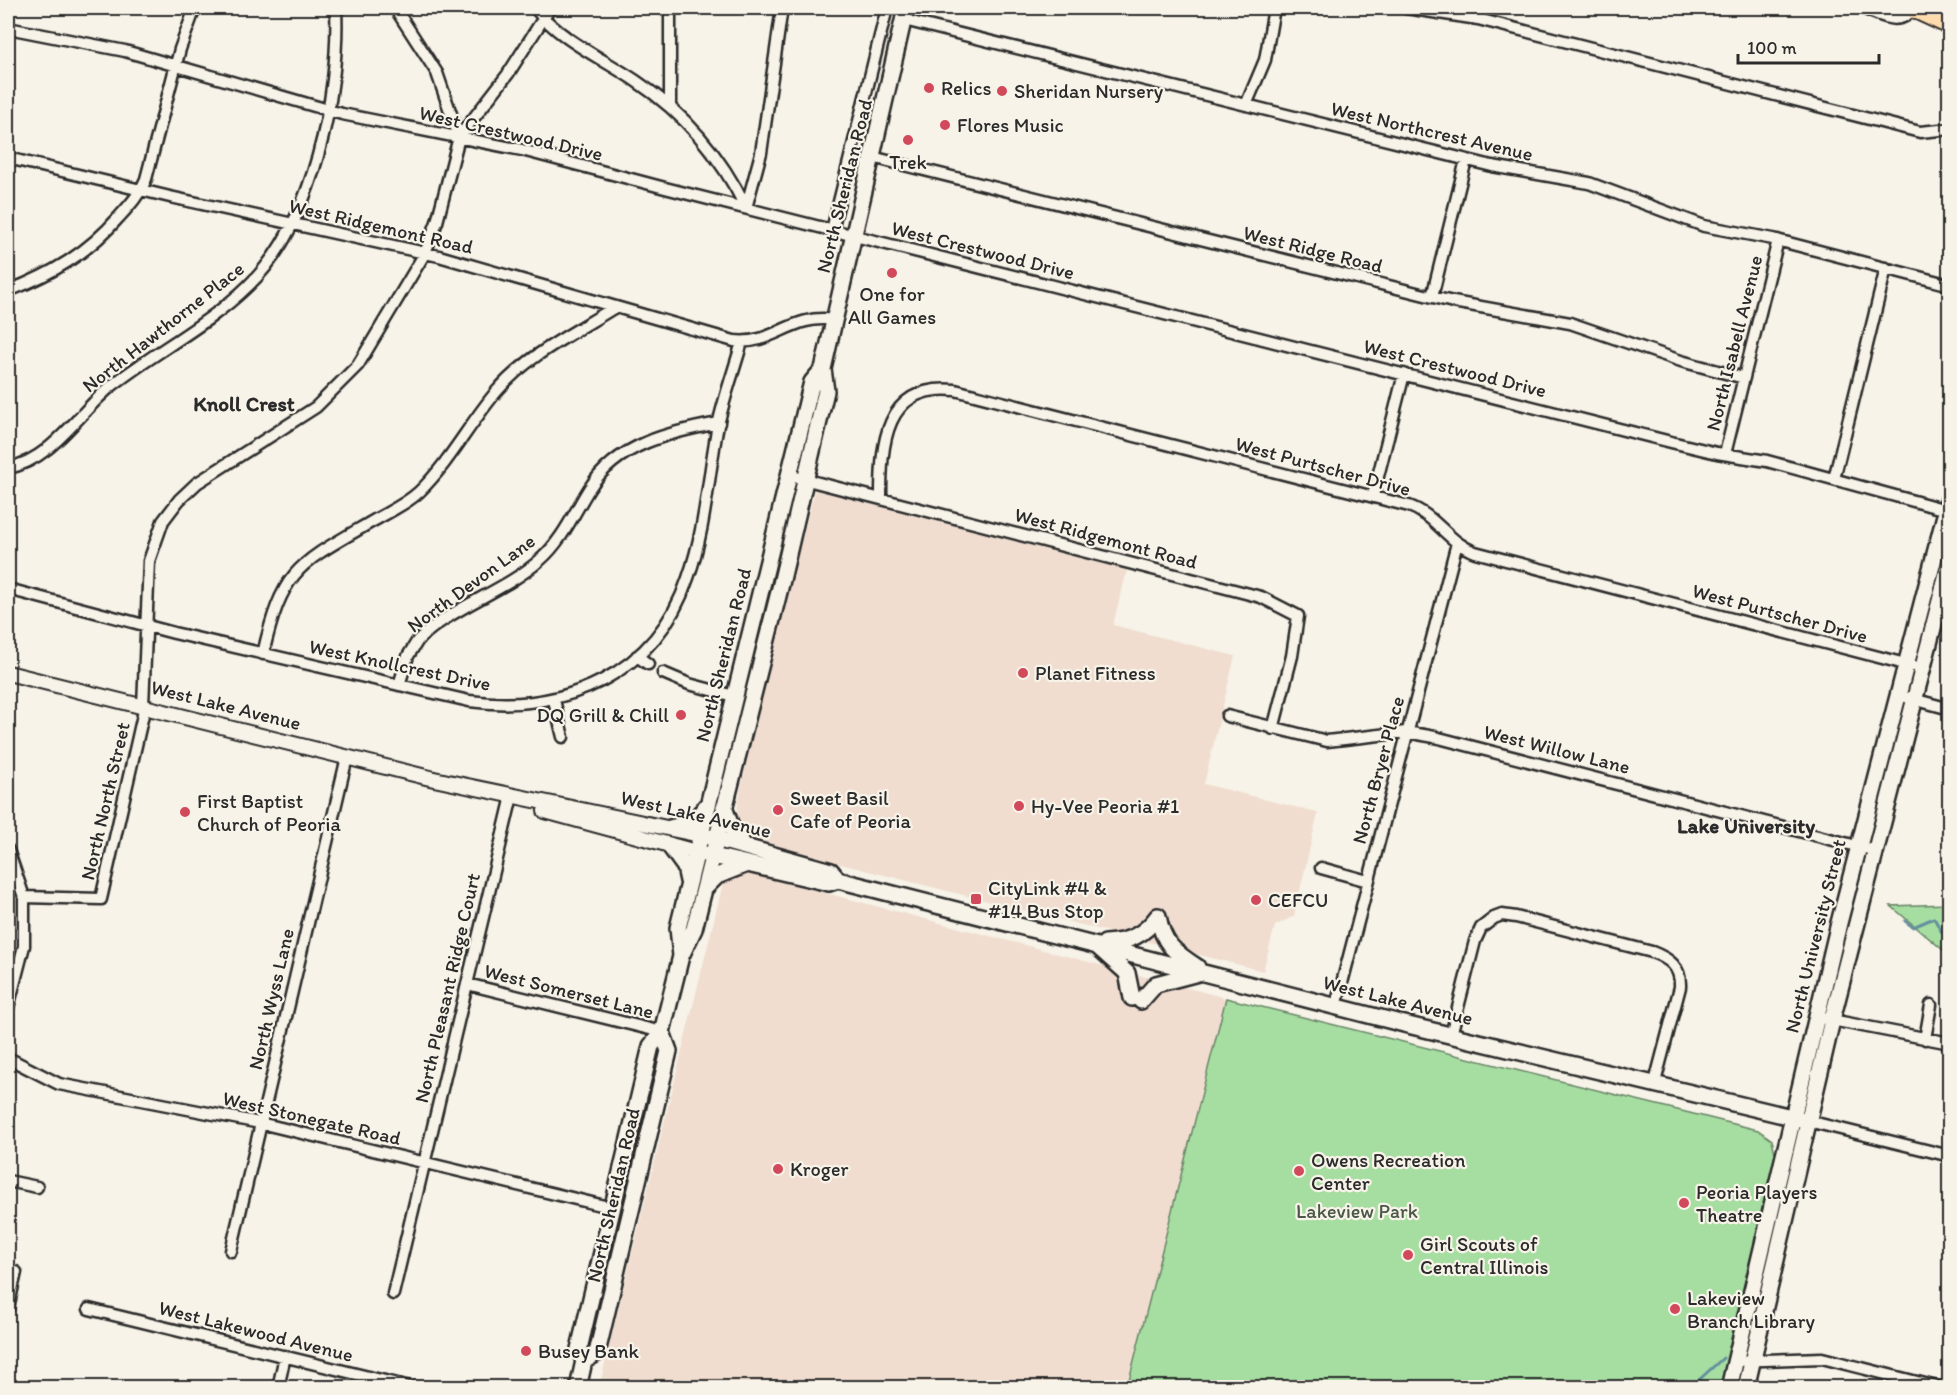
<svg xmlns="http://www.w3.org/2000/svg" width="1957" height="1395" viewBox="0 0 1957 1395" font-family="Itim,sans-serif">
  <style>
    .built { fill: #f0ddd0 }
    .green { fill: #a6dea2; stroke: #688466; stroke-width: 1.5 }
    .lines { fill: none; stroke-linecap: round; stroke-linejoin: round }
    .stream { stroke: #63909d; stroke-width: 3 }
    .minor-casing { stroke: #2b2b2b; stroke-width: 15 }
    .tertiary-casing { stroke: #2b2b2b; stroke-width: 18 }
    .secondary-casing { stroke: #2b2b2b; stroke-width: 20 }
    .trunk-casing { stroke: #2b2b2b; stroke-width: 22 }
    .minor { stroke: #f7f3e8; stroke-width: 10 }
    .tertiary { stroke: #f7f3e8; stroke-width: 14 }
    .secondary { stroke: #f7f3e8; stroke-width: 15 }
    .trunk { stroke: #fedbac; stroke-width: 18 }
    .poi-dot { fill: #d1495b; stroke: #f7f3e8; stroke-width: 2 }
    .labels { text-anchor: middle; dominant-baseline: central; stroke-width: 4.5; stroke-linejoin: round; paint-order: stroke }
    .poi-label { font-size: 20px; fill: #2b2b2b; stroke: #f7f3e8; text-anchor: start }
    .street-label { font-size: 20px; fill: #2b2b2b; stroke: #f7f3e8 }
    .park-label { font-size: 20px; fill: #4a5849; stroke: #f7f3e8 }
    .neighbourhood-label { font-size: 21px; font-weight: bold; fill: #2b2b2b; stroke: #f7f3e8 }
  </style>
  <rect width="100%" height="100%" fill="#f7f3e8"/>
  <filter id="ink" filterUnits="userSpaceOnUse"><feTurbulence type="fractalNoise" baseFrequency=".0167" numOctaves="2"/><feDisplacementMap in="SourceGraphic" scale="12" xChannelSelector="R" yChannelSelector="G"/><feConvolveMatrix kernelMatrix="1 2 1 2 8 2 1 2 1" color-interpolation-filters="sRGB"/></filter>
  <g filter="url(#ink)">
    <!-- built -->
    <path class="built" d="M815,490L1127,570L1113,625L1235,656L1204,784L1318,813L1294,916L1275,926L1263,971L766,845L744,835L737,820L738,801L772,653Z
      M727,867L1226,998L1136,1387L599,1388Z"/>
    <!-- green -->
    <path class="green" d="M1948,904L1949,955L1891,906Z
      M1226,998L1758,1130L1772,1140L1776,1157L1722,1387L1127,1388Z"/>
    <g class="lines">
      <!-- stream -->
      <path class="stream" d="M1905,921L1913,927L1934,918L1941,931L1950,939
        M1690,1388L1723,1358"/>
      <defs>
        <path id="minor" d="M395,8L437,73L459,137
          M535,8C560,40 602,58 636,81C684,113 721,156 746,208
          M670,8V107
          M1406,8L1478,19L1920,132L1950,129
          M1862,8C1881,15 1899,28 1914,8
          M904,20L1492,166L1589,183L1704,226L1773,239L1950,285
          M8,28L125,51L342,114L522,150L665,188L1671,442L1717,453L1767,461L1950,511
          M1246,105L1265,60L1274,8
          M872,157L1453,302L1570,323L1681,361L1744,378
          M8,158L170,197L439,256L734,341C773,346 792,313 834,320
          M746,208L761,153L782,8
          M832,230L887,8
          M8,291C52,274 88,253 119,217C130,205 140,194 146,179L180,49L195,8
          M1432,297L1466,160
          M1725,454L1778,240
          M8,468C51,460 77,415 109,388C154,352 207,326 248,286C313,225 340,93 336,8
          M788,475L1261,597L1298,616L1292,656L1273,729
          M1834,479L1886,268
          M1373,496L1404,374
          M881,498C881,445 884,383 955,390L1409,506C1436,515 1448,543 1475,552L1913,666
          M8,589L174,633L469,701C565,714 656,674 688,578C705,531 708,479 717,430C723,400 734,371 742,342
          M263,654C283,567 299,564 373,521C388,512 405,505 419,492C450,462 469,424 497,391C529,354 574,333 615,307
          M637,656L648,664
          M663,673L689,684L734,696
          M399,685L408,656L418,640C453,606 504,592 540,560C562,541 574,513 589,489C617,444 670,432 719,423
          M1898,695L1950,709
          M554,700L563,737
          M143,706L149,561L163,521L179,500L197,483L316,407L358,365L425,253L437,222L459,137L508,74L550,8
          M1227,716L1327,741L1406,732L1435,737L1876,851
          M8,850L24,897V946L8,1008
          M1321,868L1368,881
          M24,897L101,899L145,706
          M467,984L662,1032
          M1336,1006L1457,543
          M1816,1017L1950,1043
          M1451,1035L1475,941L1481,928L1494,918L1502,915L1516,917L1652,952C1670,959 1681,967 1680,987L1654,1086
          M1925,1039L1931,1005
          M8,1058L59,1084L260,1123L613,1208
          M1808,1121L1950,1156
          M8,1181L37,1187
          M231,1251L347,757
          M393,1294L512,796
          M8,1308L16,1272
          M89,1309L414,1388
          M1735,1361L1822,1358L1941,1388
          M278,1388L285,1356"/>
        <path id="tertiary" d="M8,673L434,779L700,835
          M545,811L696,852"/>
        <path id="secondary" d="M724,807L732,829L744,846
          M670,828C686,824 697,820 706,806
          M709,837L831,871L838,880
          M669,845L685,867L688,881
          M696,852L829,883L838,880L1412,1026L1808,1121
          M704,889L717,876L747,864
          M1158,916C1163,944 1174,952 1197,967
          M1105,943C1129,942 1144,935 1158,916
          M1098,947L1127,973L1132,998
          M681,956L678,928L689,883L812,382L823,369
          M1141,1001L1156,984L1198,973
          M584,1361L597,1353L669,1051L662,1032
          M578,1388L584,1361L579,1349L651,1046L662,1032L681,956L694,929L782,580L826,391L823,369L906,8
          M1729,1388L1839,923L1950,496
          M1746,1388L1833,1016L1950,562"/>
        <path id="trunk" d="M1913,8L1950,25"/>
      </defs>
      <!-- minor casing -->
      <use href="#minor" class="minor-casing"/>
      <!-- tertiary casing -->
      <use href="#tertiary" class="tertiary-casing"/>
      <!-- secondary casing -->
      <use href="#secondary" class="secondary-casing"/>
      <!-- trunk casing -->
      <use href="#trunk" class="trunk-casing"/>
      <!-- minor -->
      <use href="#minor" class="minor"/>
      <!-- tertiary -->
      <use href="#tertiary" class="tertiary"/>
      <!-- secondary -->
      <use href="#secondary" class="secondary"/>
      <!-- trunk -->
      <use href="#trunk" class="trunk"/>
    </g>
  </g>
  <!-- markers -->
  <g class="poi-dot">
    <circle cx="929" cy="88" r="6"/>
    <circle cx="1002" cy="91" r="6"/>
    <circle cx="945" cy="125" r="6"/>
    <circle cx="908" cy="140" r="6"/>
    <circle cx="892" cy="273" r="6"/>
    <circle cx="1023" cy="673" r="6"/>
    <circle cx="681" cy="715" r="6"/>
    <circle cx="1019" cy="806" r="6"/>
    <circle cx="778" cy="810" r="6"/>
    <circle cx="185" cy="812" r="6"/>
    <rect x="970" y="893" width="12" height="12" rx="3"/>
    <circle cx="1256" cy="900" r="6"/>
    <circle cx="778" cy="1169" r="6"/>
    <circle cx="1299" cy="1171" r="6"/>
    <circle cx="1684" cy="1203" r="6"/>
    <circle cx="1408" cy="1255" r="6"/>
    <circle cx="1675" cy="1309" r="6"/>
    <circle cx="526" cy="1351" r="6"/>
  </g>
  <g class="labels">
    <!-- poi labels -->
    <g class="poi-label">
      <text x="941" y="88">Relics</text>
      <text x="1014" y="91">Sheridan Nursery</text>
      <text x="957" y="125">Flores Music</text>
      <text x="908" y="162" text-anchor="middle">Trek</text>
      <text x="892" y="294" text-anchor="middle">One for<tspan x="892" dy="23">All Games</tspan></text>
      <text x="1035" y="673">Planet Fitness</text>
      <text x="669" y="715" text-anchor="end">DQ Grill &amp; Chill</text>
      <text x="790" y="798">Sweet Basil<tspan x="790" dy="23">Cafe of Peoria</tspan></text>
      <text x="197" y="801">First Baptist<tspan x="197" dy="23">Church of Peoria</tspan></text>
      <text x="1031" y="806">Hy-Vee Peoria #1</text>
      <text x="988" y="888">CityLink #4 &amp;<tspan x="988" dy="23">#14 Bus Stop</tspan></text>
      <text x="1268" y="900">CEFCU</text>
      <text x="1311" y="1160">Owens Recreation<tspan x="1311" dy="23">Center</tspan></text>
      <text x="790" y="1169">Kroger</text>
      <text x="1696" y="1192">Peoria Players<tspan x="1696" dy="23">Theatre</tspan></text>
      <text x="1420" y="1244">Girl Scouts of<tspan x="1420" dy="23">Central Illinois</tspan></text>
      <text x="1687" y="1298">Lakeview<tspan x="1687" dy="23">Branch Library</tspan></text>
      <text x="538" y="1351">Busey Bank</text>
    </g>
    <!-- street labels -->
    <g class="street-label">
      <text transform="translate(1432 131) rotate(13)">West Northcrest Avenue</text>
      <text transform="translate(511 133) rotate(13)">West Crestwood Drive</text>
      <text transform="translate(844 186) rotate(-76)">North Sheridan Road</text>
      <text transform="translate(381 226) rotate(13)">West Ridgemont Road</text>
      <text transform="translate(1313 249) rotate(14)">West Ridge Road</text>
      <text transform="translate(983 250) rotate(14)">West Crestwood Drive</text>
      <text transform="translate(163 327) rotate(-38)">North Hawthorne Place</text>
      <text transform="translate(1734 343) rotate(-76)">North Isabell Avenue</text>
      <text transform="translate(1455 368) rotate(14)">West Crestwood Drive</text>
      <text transform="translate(1323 466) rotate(15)">West Purtscher Drive</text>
      <text transform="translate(1106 538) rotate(15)">West Ridgemont Road</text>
      <text transform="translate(471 583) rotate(-36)">North Devon Lane</text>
      <text transform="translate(1780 613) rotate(15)">West Purtscher Drive</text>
      <text transform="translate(723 655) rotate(-76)">North Sheridan Road</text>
      <text transform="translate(400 665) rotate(12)">West Knollcrest Drive</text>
      <text transform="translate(226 705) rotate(14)">West Lake Avenue</text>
      <text transform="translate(1557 749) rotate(14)">West Willow Lane</text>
      <text transform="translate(1378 770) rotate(-75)">North Bryer Place</text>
      <text transform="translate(105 801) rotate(-77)">North North Street</text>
      <text transform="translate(696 814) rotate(13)">West Lake Avenue</text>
      <text transform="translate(1815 936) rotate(-76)">North University Street</text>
      <text transform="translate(447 988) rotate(-77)">North Pleasant Ridge Court</text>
      <text transform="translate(569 991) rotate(14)">West Somerset Lane</text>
      <text transform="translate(271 999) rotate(-77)">North Wyss Lane</text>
      <text transform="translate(1398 1000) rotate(14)">West Lake Avenue</text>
      <text transform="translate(312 1118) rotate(13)">West Stonegate Road</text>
      <text transform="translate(613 1195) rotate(-77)">North Sheridan Road</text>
      <text transform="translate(256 1331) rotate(14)">West Lakewood Avenue</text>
    </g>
    <!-- park labels -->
    <g class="park-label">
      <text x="1357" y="1211">Lakeview Park</text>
    </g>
    <!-- neighbourhood labels -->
    <g class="neighbourhood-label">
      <text x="244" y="403">Knoll Crest</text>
      <text x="1746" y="825">Lake University</text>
    </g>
  </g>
  <!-- margin -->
  <rect width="1957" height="1395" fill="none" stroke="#f7f3e8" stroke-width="30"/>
  <rect x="15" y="15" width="1927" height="1365" fill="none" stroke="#2b2b2b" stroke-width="2" filter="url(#ink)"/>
  <!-- scale -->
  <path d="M1738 54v9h141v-9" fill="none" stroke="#2b2b2b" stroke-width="3"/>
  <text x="1747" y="54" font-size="18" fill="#2b2b2b" stroke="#f7f3e8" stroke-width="4.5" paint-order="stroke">100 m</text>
</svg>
